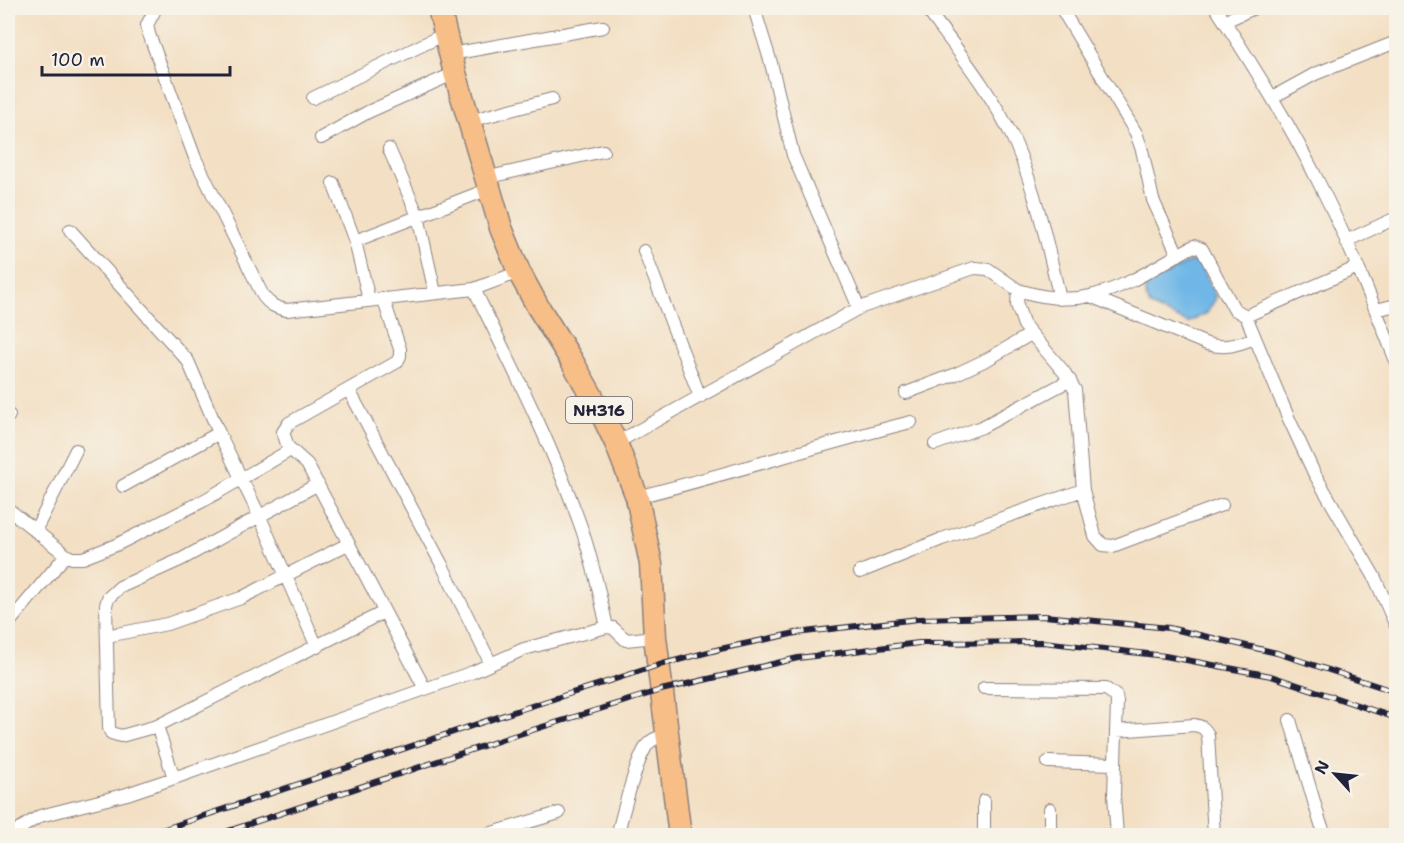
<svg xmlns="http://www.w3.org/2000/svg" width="1404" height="843" viewBox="0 0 1404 843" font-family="'Shantell Sans',sans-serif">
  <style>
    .water { fill: #6fb7e7; stroke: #486c91; stroke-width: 1.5 }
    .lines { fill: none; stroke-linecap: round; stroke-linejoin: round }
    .street-casing { stroke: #8a807f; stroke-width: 14 }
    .highway-casing { stroke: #8a807f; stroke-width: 25 }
    .street { stroke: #fff; stroke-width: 12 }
    .highway { stroke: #f7be87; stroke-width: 22 }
    .rail-casing { stroke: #22223b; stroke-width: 6 }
    .rail { stroke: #f7f3e8; stroke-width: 4; stroke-dasharray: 11; stroke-linecap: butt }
    .labels { text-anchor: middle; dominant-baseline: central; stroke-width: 5; stroke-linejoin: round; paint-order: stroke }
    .shield { fill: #f7f3e8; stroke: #62616f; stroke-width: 1.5 }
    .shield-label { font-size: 16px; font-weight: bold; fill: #22223b }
  </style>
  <rect width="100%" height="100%" fill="#f7f3e8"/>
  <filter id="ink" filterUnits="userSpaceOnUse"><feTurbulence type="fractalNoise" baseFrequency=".0167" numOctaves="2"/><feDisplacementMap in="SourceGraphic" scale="12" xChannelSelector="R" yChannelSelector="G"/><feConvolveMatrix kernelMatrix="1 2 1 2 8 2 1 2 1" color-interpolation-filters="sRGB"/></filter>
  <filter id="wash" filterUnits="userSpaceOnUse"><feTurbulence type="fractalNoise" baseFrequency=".008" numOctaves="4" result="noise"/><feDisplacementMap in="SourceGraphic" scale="24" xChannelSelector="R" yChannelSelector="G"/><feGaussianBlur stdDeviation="1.35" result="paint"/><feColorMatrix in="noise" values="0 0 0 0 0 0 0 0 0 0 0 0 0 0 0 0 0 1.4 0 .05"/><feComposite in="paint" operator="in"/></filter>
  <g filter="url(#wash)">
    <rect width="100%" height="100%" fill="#f3dfc3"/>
    <!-- water -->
    <path class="water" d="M1190,261L1200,263L1216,298L1207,313L1188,323L1150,306L1145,293L1146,285Z"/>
  </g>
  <g filter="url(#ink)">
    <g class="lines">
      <defs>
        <path id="street" d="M156,8L147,25L149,34L195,158L263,296C270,305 276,308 287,310L474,289L519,272
          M754,8L771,63L793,155L859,308
          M926,8C958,51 994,95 1016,145C1037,195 1048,247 1060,299
          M1061,8L1136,133L1142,150L1153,200L1178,255
          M1216,8C1254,67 1291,126 1322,189C1350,245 1373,303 1396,361
          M1225,21L1254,8
          M451,54L603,27
          M1273,97L1315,74L1396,42
          M313,98L445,34
          M469,121L552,99
          M321,138L368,112L455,73
          M389,149L418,216L435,293
          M485,178L603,151
          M333,183L355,241L369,300
          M70,230L188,361L219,433L260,517L317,647
          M355,241L489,189
          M1346,241L1396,218
          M644,251L700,397
          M474,289C512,366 551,443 580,524C592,557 599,592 607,627
          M1018,290C1041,297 1066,302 1090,296C1127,288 1161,263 1194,246L1202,249L1234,309L1246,316L1358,267
          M1090,296L1207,344C1225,349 1237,345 1255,338
          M1376,310L1396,305
          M1246,316L1288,417L1314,473L1374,576L1396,626
          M349,390L443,567L491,664
          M906,393L956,374L988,359L1031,334
          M8,417L9,415
          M616,443L859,308L974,268L988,269L1018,290L1017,305L1024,325L1064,372L1075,390L1083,490L1095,536L1103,545L1113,546L1222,505
          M935,444L982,427L1070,380
          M288,447L307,464L425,689
          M318,484L182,559L120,587L108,598L106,605L109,728L111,733L121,736L157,726L384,612
          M123,486L219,433
          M637,497C729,474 819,445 911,422
          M8,509L66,555L72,558H83L116,545L203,501L287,452L288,447L283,432L289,423L397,362L400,356V349L383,298
          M35,531L76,450
          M860,572L942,539L1083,490
          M8,624L66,555
          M107,636L167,624L241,598L348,544
          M984,688L1106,689L1116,696L1117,702L1114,795L1117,836
          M1290,720L1320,822L1326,836
          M157,726L174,778
          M1116,731L1194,725C1201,726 1205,728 1208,735L1214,836
          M1048,762L1115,764
          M984,801V836
          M1050,809V836
          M8,836L40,816L127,794L174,778L473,672L524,649L607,627L613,628L626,640L655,637
          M482,836L559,813
          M617,836C623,813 635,763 647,745C652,738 661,737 668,734"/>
        <path id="highway" d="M439,8L455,73L501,228L519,272L538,307L572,361L604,418L616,443L637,497L651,564L655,637L680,836"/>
      </defs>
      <!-- street casing -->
      <use href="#street" class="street-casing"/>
      <!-- highway casing -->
      <use href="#highway" class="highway-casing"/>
      <!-- street -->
      <use href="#street" class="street"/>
      <!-- highway -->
      <use href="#highway" class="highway"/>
      <defs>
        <path id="rail" d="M144,836L522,709L659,665L720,649L796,633L918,619L1044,616L1169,628L1277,653L1396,692
          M213,836L510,737L661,690L798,658L919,643L1043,642L1165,656L1271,676L1396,718"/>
      </defs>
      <!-- rail casing -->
      <use href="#rail" class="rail-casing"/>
      <!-- rail -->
      <use href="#rail" class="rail"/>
    </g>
  </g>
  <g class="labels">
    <!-- shield labels -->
    <rect class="shield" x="566" y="397" width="66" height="26" rx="4.5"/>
    <g class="shield-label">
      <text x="599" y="410">NH316</text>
    </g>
  </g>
  <!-- margin -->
  <rect width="1404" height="843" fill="none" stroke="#f7f3e8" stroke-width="30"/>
  <!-- north arrow -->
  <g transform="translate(1335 774) rotate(297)" stroke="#f7f3e8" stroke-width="4.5" paint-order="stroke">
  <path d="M0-4.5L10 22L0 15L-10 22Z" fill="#22223b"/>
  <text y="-9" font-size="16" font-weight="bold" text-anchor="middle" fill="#22223b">N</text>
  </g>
  <!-- scale -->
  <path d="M42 66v9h188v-9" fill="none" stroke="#22223b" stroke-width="3"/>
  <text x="51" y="66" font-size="18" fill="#22223b" stroke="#f7f3e8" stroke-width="4.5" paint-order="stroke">100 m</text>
</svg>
